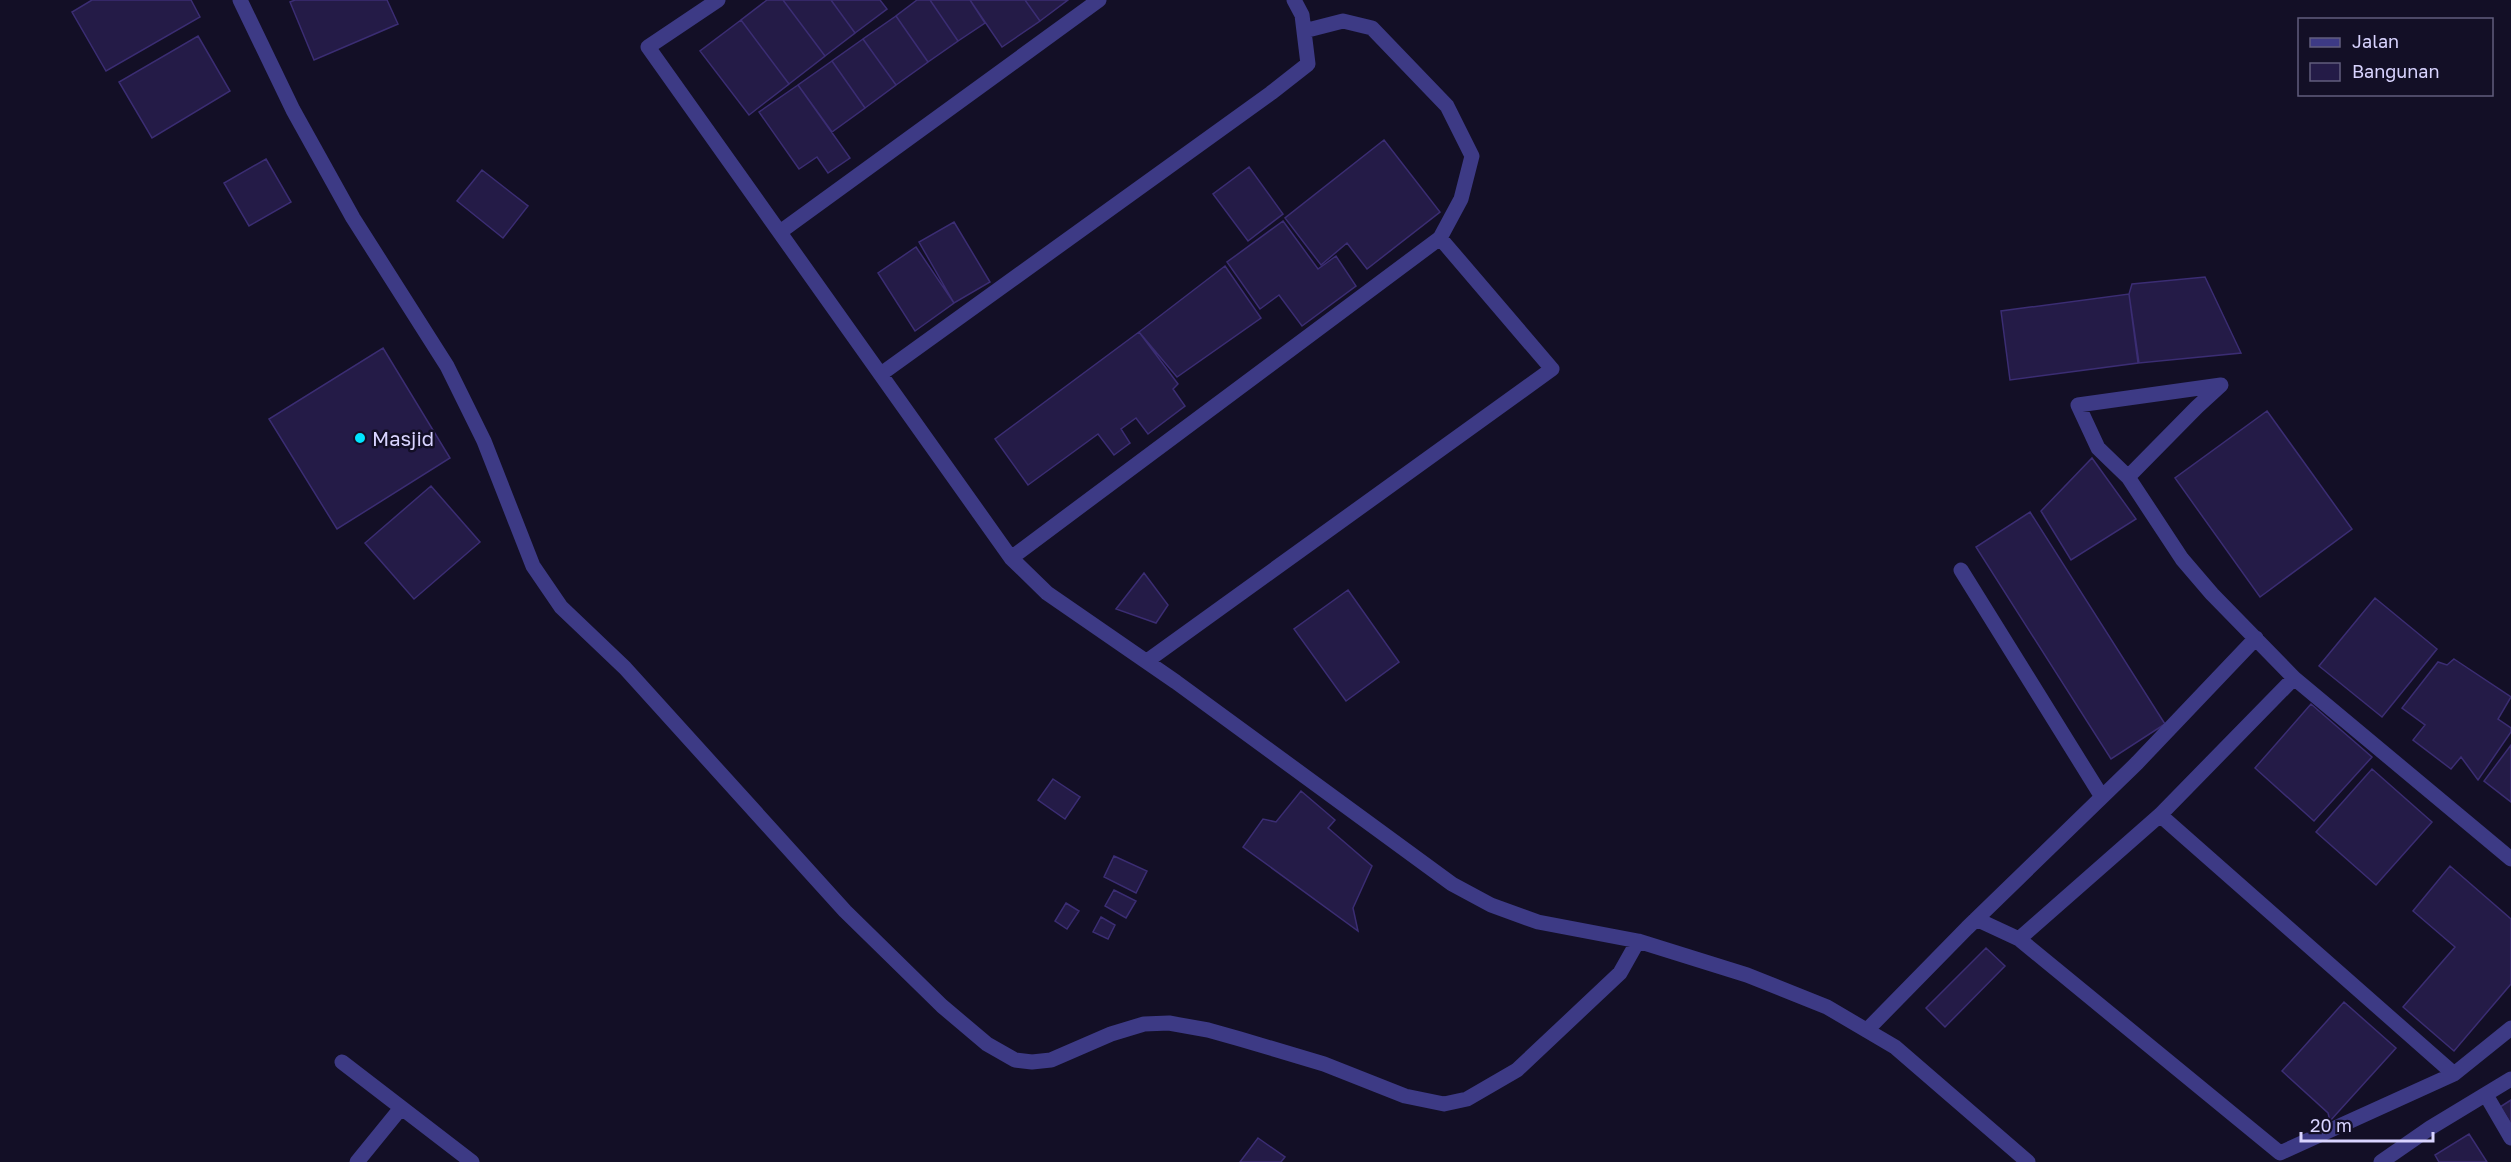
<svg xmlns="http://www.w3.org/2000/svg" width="2511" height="1162" viewBox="0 0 2511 1162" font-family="'Golos Text',sans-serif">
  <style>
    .building { fill: #241b47; stroke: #3b2d73; stroke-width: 1.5 }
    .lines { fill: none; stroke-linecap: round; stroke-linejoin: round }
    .street { stroke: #3d3a85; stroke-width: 15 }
    .poi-dot { fill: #00e5ff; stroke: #130f26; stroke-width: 2 }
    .labels { text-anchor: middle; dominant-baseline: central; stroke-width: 5; stroke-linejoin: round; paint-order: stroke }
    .poi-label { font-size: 20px; fill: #d9d4ff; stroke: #130f26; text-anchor: start }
  </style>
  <rect width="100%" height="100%" fill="#130f26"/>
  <!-- building -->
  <path class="building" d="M92,0H191L200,17L106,71L72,12Z
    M295,0H387L398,24L314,60L290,2Z
    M767,0H783L825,56L789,84L741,20Z
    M783,0H831L855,33L825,56Z
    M831,0H880L887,9L855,33Z
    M917,0H930L958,41L928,62L896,16Z
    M930,0H970L985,23L958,41Z
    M970,0H1025L1040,21L1002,47Z
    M1025,0H1068L1040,21Z
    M896,16L928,62L896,85L863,39Z
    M741,20L789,84L749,115L700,51Z
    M198,36L230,91L152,138L119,82Z
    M863,39L896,85L865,108L832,61Z
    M832,61L865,108L832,132L798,85Z
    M798,85L850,158L828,173L817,157L799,169L759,112Z
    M1384,140L1440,212L1367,269L1347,243L1321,265L1285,218Z
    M266,159L291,202L249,226L224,183Z
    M1249,167L1283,214L1248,241L1213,194Z
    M482,170L528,206L503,238L457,201Z
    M1283,221L1318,269L1336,256L1356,286L1302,326L1279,295L1260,309L1227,262Z
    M954,222L990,282L954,303L919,242Z
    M916,247L954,303L915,331L878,273Z
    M1225,266L1261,318L1177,377L1139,332Z
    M2205,277L2241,353L2139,363L2129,294L2132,284Z
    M2129,294L2138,363L2010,380L2001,311Z
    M1139,332L1178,384L1173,389L1185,406L1148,434L1136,418L1121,429L1130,443L1114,455L1098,434L1028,485L995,439Z
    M383,348L450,458L337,529L269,419Z
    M2267,411L2352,529L2260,597L2175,478Z
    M2092,458L2136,519L2071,560L2041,511Z
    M431,486L480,542L414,599L365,543Z
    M2030,512L2165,724L2111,759L1976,547Z
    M1144,573L1168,605L1156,623L1116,609Z
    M1348,590L1399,662L1346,701L1294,629Z
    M2375,598L2437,649L2382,717L2319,666Z
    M2454,659L2511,697L2498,719L2511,728V732L2478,780L2461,757L2451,769L2413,740L2425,725L2402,708L2438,662L2447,665Z
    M2311,704L2372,757L2314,821L2255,768Z
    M2511,745V802L2484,781Z
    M2372,769L2432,822L2376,885L2316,832Z
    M1053,779L1080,797L1065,819L1038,800Z
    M1301,791L1335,820L1328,828L1372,866L1353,908L1358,931L1243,847L1263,819L1276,822Z
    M1114,856L1147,871L1136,893L1104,877Z
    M2450,866L2511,919V984L2454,1051L2403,1007L2455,947L2413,911Z
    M1114,890L1136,901L1126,918L1105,906Z
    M1066,903L1079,911L1067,929L1055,921Z
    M1101,917L1115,925L1108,939L1093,932Z
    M1986,948L2005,966L1945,1027L1926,1008Z
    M2344,1002L2396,1048L2330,1121L2328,1113L2282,1071Z
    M2511,1100V1124L2500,1107Z
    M2469,1134L2487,1162H2439L2435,1155Z
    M1258,1138L1285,1157L1281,1162H1240Z"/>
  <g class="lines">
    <!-- street -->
    <path class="street" d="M240,0L293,110L353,218L447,366L484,441L533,566L561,607L625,668L845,911L942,1006L987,1044L1015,1060L1032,1062L1051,1060L1111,1034L1144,1024L1169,1023L1208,1030L1240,1039L1324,1064L1405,1096L1444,1104L1467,1099L1517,1070L1620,973L1638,941
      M718,0L648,47L1011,558
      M780,232L1099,0
      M1440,238L1011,558L1047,593L1176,682L1452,884L1491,905L1538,922L1638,941L1747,975L1827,1007L1895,1047L2028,1162
      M881,374L1271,93L1308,64L1302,15L1294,0
      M2128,477L2197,407L2221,385L2078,405L2098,448L2128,477L2182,559L2212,594L2294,678L2511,859
      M1961,570L2102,797
      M1147,661L1552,369L1440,238L1461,199L1472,156L1447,106L1372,28L1343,21L1304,31
      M2160,815L2454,1074
      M1976,919L2019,939L2160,815L2294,678
      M2019,939L2280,1153L2454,1074L2511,1028
      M1867,1030L1967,928L2137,763L2256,638
      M342,1062L472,1162
      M2486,1095L2511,1138
      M357,1162L401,1108
      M2381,1162L2430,1128L2511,1079"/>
  </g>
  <!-- markers -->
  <circle class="poi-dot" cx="360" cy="438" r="6"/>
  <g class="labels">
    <!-- poi labels -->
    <g class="poi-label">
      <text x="372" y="438">Masjid</text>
    </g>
  </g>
  <!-- legend -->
  <rect x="2298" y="18" width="195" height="78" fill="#130f26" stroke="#625e7d" stroke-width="1.5"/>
  <rect x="2310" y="38" width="30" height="9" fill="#3d3a85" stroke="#625e7d" stroke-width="1.5"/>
  <text x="2352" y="48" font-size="18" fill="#d9d4ff">Jalan</text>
  <rect x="2310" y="63" width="30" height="18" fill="#241b47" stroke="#625e7d" stroke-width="1.5"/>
  <text x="2352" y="78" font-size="18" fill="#d9d4ff">Bangunan</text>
  <!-- scale -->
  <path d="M2301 1132v9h132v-9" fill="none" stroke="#d9d4ff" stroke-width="3"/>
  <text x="2310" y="1132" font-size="18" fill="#d9d4ff" stroke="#130f26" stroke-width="4.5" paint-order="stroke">20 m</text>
</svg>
